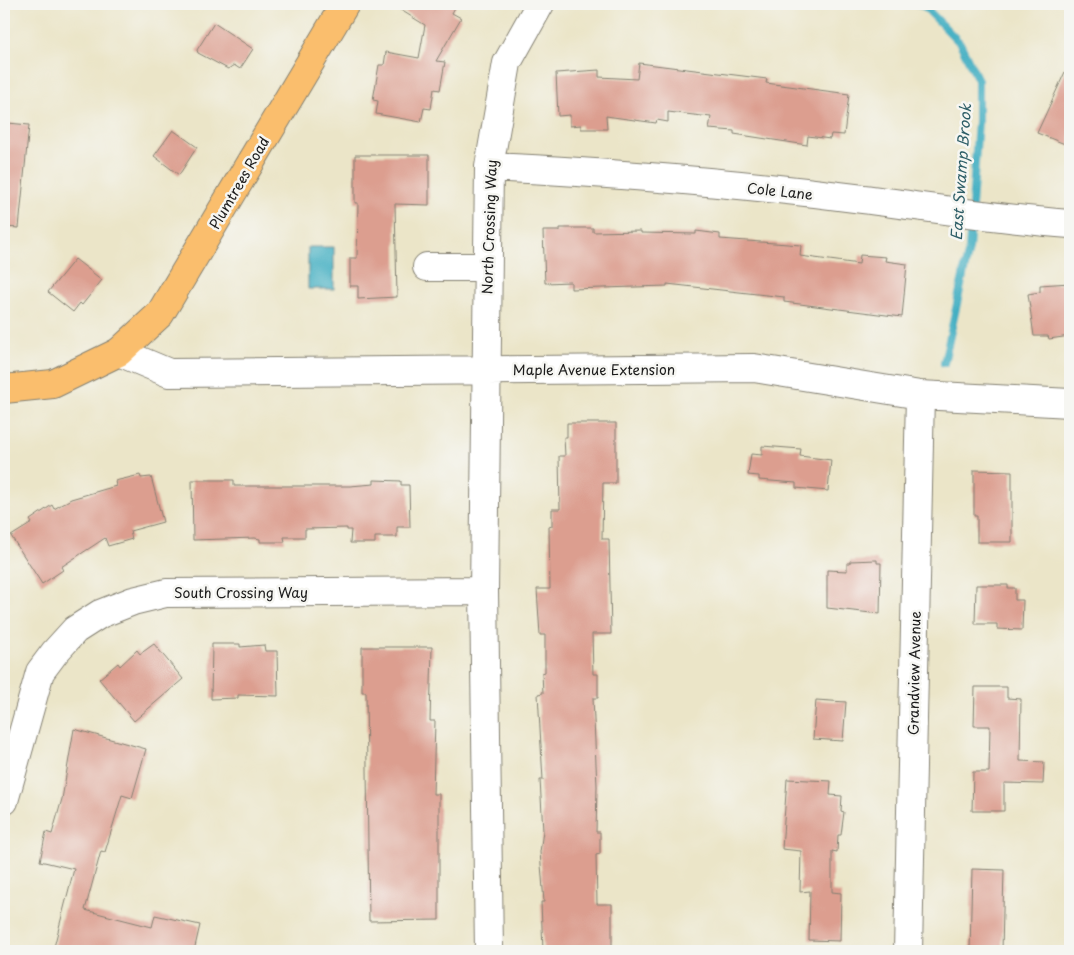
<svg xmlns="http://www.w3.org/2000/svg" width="1074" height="955" viewBox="0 0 1074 955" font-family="'Playpen Sans',sans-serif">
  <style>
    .water { fill: #43afc2; stroke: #30666f }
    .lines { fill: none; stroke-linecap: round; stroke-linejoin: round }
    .stream { stroke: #43afc2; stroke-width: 8 }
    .building { fill: #dc9e8f }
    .minor-casing { stroke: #848072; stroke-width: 30 }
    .major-casing { stroke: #848072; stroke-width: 30 }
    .minor { stroke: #fff; stroke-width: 28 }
    .major { stroke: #fabe6d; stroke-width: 28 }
    .labels { text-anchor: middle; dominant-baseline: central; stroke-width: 5; stroke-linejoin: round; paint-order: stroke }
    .street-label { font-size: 14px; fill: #1c1c1c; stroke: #f6f6f2 }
    .water-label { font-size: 15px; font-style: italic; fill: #2e5e67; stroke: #f6f6f2 }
  </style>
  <rect width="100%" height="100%" fill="#f6f6f2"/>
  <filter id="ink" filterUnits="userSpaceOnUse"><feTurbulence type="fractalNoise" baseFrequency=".02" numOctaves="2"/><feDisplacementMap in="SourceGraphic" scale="10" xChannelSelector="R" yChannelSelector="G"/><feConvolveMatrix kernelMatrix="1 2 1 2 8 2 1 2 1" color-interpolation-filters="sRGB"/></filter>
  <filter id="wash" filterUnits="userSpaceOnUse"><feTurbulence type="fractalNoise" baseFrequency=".0096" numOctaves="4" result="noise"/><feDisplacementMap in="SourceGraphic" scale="20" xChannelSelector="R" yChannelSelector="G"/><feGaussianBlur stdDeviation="1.12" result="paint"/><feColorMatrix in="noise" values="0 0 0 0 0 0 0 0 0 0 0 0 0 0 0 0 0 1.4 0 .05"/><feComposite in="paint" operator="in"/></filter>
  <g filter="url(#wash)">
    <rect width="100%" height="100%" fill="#ebe5c8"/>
    <!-- water -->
    <path class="water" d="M308,247H334V289H308Z"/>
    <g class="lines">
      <!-- stream -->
      <path class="stream" d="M916,4L924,6L960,43L978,80V121L969,249L944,363"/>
    </g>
    <g id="blocks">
      <!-- building -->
      <path class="building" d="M391,4H457L452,13L461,18L436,61L445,62L440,90L434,89L431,109L424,108L421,122L376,114L378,101L373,100L379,65H384L386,52L419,58L425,25Z
        M214,23L253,49L240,69L234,65L228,69L198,53L197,50Z
        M1070,61V146L1037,133Z
        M639,63L767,79L766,83L849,94L844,135L831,134L830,139L808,136L807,145L734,134V131L709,129L711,117L668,112V122L657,120L656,123L606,116L607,129H581V125L570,126V115L558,116L556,73L599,70V77L637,79Z
        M8,123L29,125L19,228L4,227V149Z
        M173,130L197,147L179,175L154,156Z
        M355,155H429V205L395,204L397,297L358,299V286H350V258H357L358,203H355Z
        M560,228H593V232L641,231V233L696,234V231L720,234V239L801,245L800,256L859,264L860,255L886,257L885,261L907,264L902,317L784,302V297L667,284V286L571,289V282L545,283L543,231H560Z
        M75,259L102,280L82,305L80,303L73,312L48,292Z
        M1070,283V336L1049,339L1048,336H1034L1028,294L1040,292V285Z
        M567,423H616V483H603L602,539H609L611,634H592L593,674H598V698H593L597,786L596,832H600V854L596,855L597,904H612V951H543L541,902H544L540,852L543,831L540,780H543L538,694L543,693L542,673L545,672V635H540L537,589H550L549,527L552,526V509H560L559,456H565L564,437H567Z
        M762,446L801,449L800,456L831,460L828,491L796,488V483L759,480V476L748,475L751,454L762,455Z
        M974,470L1012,471V542H977V516H974Z
        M140,475L141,478L151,477L163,522L130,531L132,539L108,546L105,538L61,567L63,570L42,584L11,536L32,523L30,520L52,505L54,509L71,499L116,486L115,481Z
        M192,480H234V486H350L374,484V480L401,481V485H409L410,527H397V537H375V543H350L351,530H347V528L305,529V537H284L285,542H260V539L255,538L193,540Z
        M877,560V563H881L880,614L827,608V570L847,571V563H850V561Z
        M976,585H1008V588H1015V600H1023L1022,630L997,629V624H975Z
        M154,644L183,679L134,721L99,679L118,663L120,666L137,650L140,654Z
        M212,644H240V647L264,645L265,651H277L278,696L238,695V698L211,699Z
        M362,647H432L430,721H435L433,794H439V920L369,921L366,692H362Z
        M975,687H1007V698L1021,699L1020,761L1044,762L1043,784L1004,783V811H972L973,772H989L990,726H974Z
        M816,700L846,702L843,741L813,739Z
        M74,729L146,749L132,798L122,795L105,852L101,851L85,910L152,927L155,915L200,925L194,951H53L74,869L40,861L46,832L52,834L62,799Z
        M787,779L831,781L830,795L842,796L841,811L844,812L841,835H838L837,852L832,851V892L841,893L840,941L809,940L810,891L800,892L801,851L782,849Z
        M972,869L1004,870L1002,951H970Z"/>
    </g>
  </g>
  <g filter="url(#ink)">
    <use href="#blocks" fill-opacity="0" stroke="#848072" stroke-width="1"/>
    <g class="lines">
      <defs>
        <path id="minor" d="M489,167C614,173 739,183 863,199C932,208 1001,219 1070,224
          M427,267H487
          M119,352L169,373L754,368L920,395L1070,403
          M4,801L40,672L55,652L75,630L100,614L133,601L166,593L484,591
          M489,951L484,591L489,167L507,63L540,4
          M908,951L920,395"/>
        <path id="major" d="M4,389L53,384L119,352L160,314L345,4"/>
      </defs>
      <!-- minor casing -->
      <use href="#minor" class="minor-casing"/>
      <!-- major casing -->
      <use href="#major" class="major-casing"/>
      <!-- minor -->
      <use href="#minor" class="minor"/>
      <!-- major -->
      <use href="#major" class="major"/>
    </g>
  </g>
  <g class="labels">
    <!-- street labels -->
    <g class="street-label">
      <text transform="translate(239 183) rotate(-60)">Plumtrees Road</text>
      <text transform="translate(780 191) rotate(6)">Cole Lane</text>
      <text transform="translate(489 227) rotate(-88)">North Crossing Way</text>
      <text x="594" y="369">Maple Avenue Extension</text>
      <text x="241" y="592">South Crossing Way</text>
      <text transform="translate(914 673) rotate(-89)">Grandview Avenue</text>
    </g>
    <!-- water labels -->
    <g class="water-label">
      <text transform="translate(960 172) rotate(-86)">East Swamp Brook</text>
    </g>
  </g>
  <!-- margin -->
  <rect width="1074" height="955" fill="none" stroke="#f6f6f2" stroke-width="20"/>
</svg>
